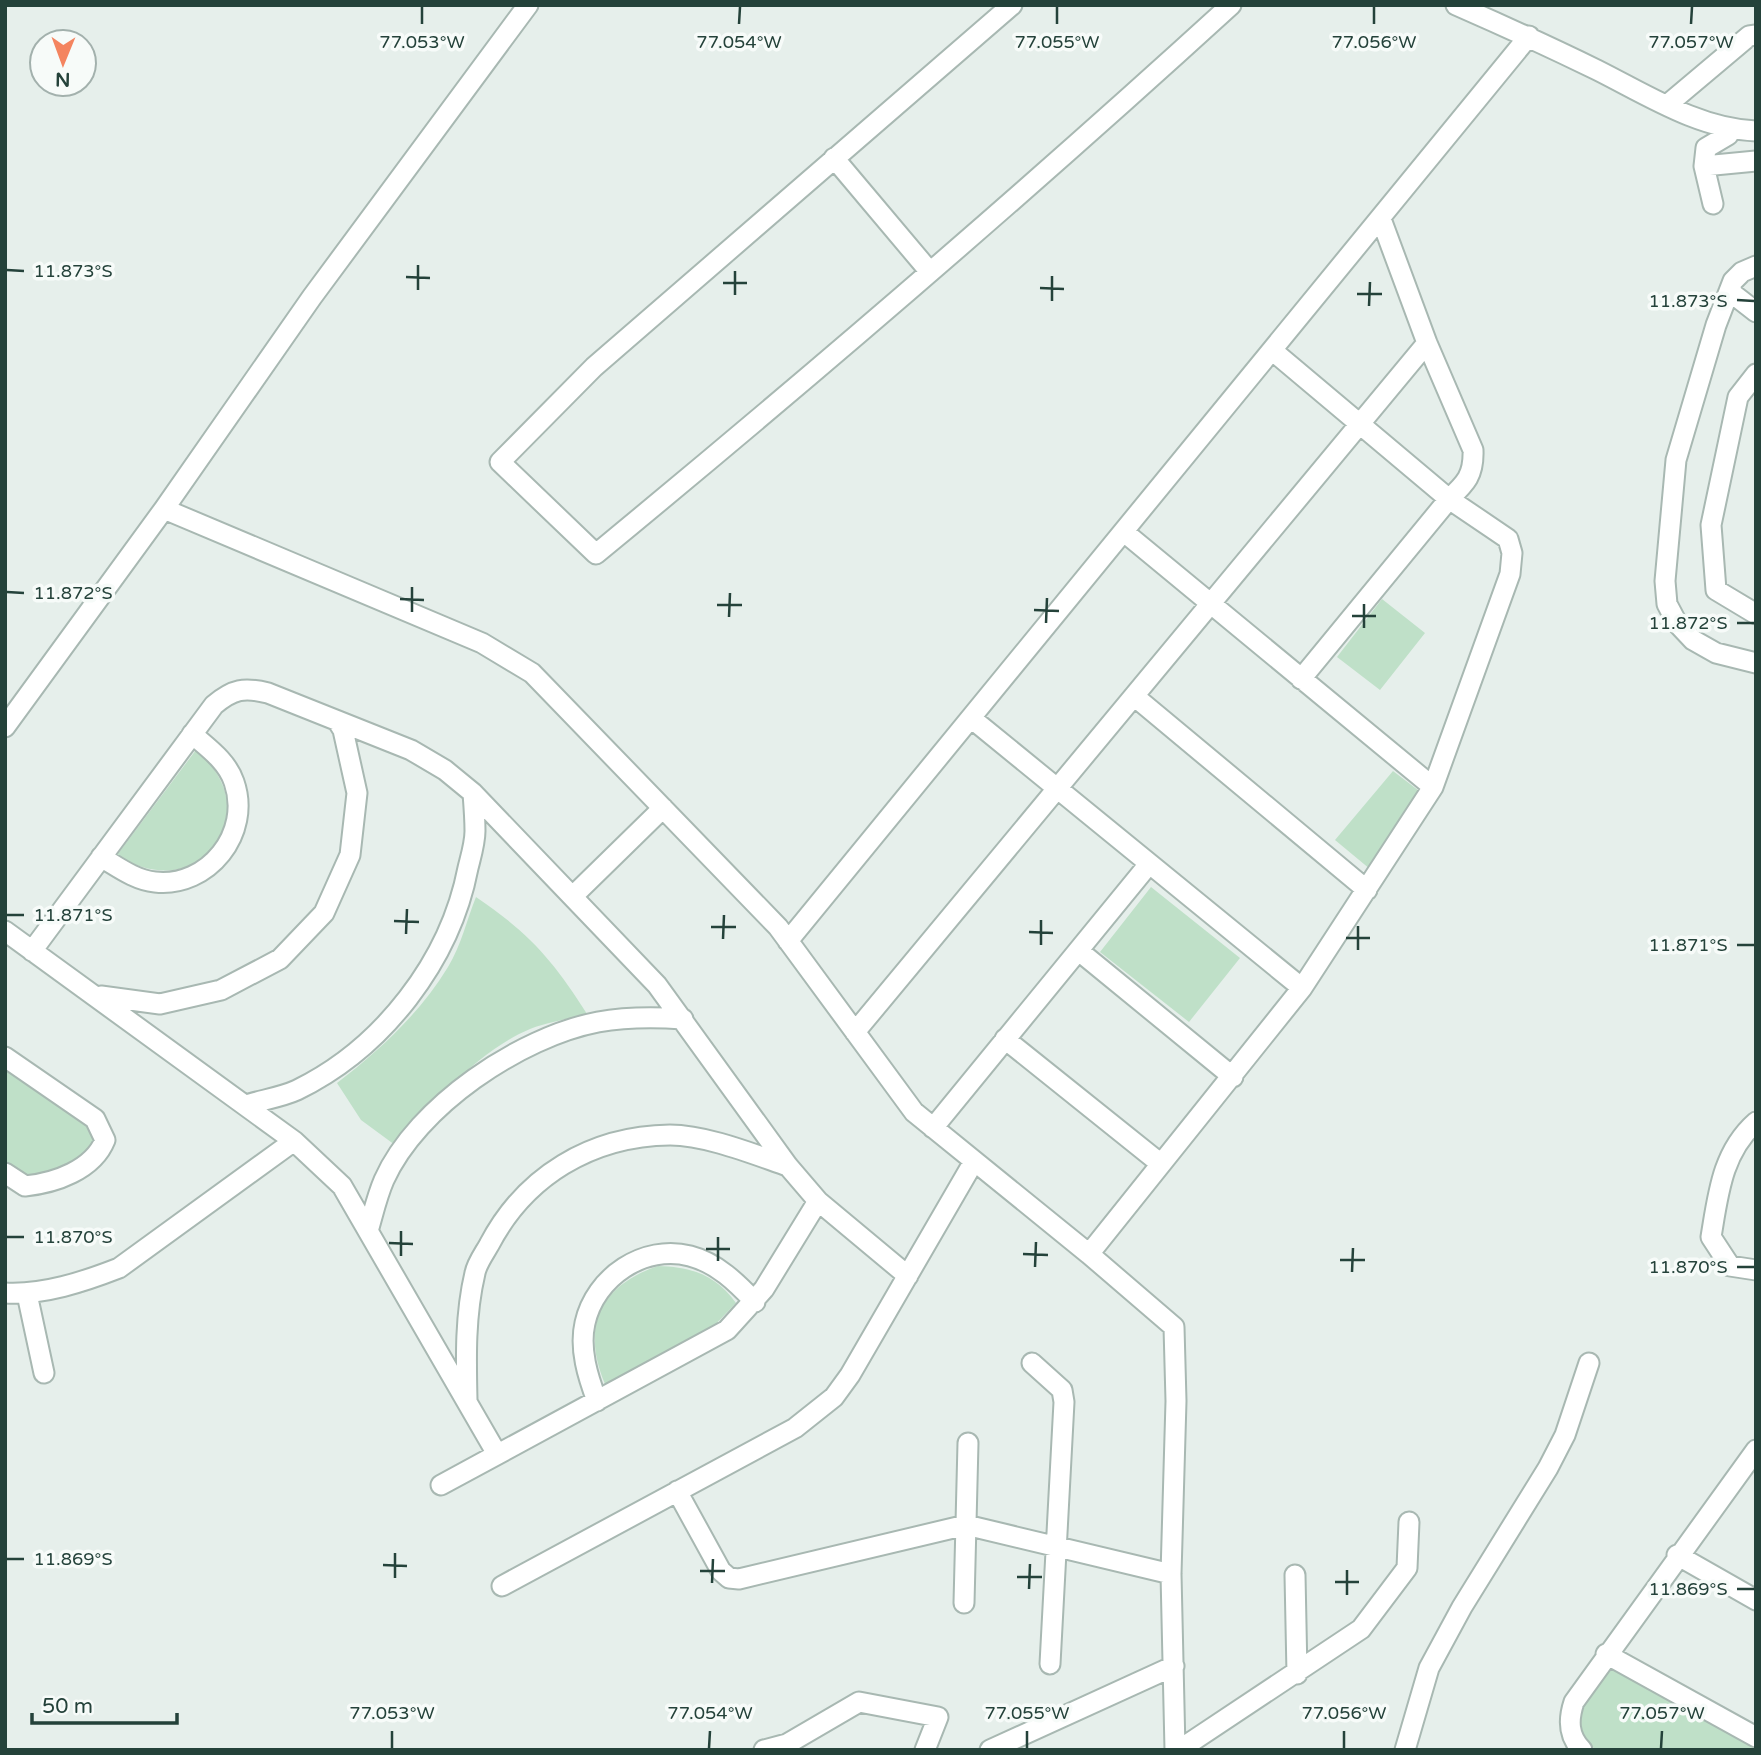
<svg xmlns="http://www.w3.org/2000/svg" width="1761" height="1755" viewBox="0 0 1761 1755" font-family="'Varela Round',sans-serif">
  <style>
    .green { fill: #bfe0c8 }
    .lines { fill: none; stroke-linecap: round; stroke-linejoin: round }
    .minor-casing { stroke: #a8b8b2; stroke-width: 23 }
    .minor { stroke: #fff; stroke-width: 19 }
    .ticks { fill: none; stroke: #24423a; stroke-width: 2.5 }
    .ticks-label { font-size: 18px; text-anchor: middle; fill: #24423a; stroke: #f7fbf9; stroke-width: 7; stroke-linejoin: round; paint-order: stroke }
  </style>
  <rect width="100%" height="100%" fill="#e6efeb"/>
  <!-- green -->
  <path class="green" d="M1382,599L1425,633L1380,690L1337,657Z
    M196,750C271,813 199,908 117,855Z
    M1393,771L1431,800L1382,879L1335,840Z
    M1151,887L1240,958L1189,1022L1100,952Z
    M476,897C529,933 553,960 587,1014C569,1019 548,1022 530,1029C482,1049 428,1105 395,1145L361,1120L337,1083C380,1050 420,1013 448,967C461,946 467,919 476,897Z
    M5,1066L94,1131L93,1150L53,1172L26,1178L5,1163Z
    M658,1266C692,1267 716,1275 736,1303L712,1328L605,1384C581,1327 599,1286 658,1266Z
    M1607,1665L1756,1746V1750L1594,1748C1564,1717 1589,1696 1607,1665Z"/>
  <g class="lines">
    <defs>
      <path id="minor" d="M1012,5L594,367L500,462L596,554C812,376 1024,194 1231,5
        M1456,5C1504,26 1550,47 1597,70C1647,95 1699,129 1756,131
        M1667,105L1749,36L1756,35
        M1728,130V135L1706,148L1704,166L1756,161
        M834,158L930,272
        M1704,166L1713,204
        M1756,266L1742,272L1733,281L1716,325L1676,460L1665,581L1667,604L1677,623L1693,640L1716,653L1756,663
        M1729,291L1756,312
        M1756,374L1738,397L1711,525L1716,590L1756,614
        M164,509L482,643L532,673L778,927L914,1112L1089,1254L1174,1327L1176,1401L1171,1574L1175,1750
        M1124,532L1433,787
        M1301,679L1449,499C1466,483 1474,475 1473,450L1427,343L1381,219
        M1134,696L1367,890
        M971,718L1302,988
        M5,727L164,509L312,297L528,5
        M101,857C118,867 135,880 155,882C208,888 252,833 234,782C227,761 208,748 192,734
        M573,896L663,808
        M5,931L294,1141L342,1186L497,1454
        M788,941L1529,36
        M32,951L214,705C233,689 244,687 268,693L411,750L445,770L473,793L657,985L788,1166L818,1201L908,1276
        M1079,951L1233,1077
        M101,996L160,1004L221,990L280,959L324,913L350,855L357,793L343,730L338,722
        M855,1032L1427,343
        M1005,1039L1161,1164
        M5,1057L95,1119L105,1140C93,1170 55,1183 25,1186L5,1173
        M246,1105C262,1100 282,1097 297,1090C383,1048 450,961 468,868C471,856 475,843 475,831C475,819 474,806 473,793
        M1756,1122C1722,1152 1718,1195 1711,1237L1730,1266L1756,1270
        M933,1128L1149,864
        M368,1231C373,1214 377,1196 384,1180C417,1106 520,1037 598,1022C626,1017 655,1017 683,1019
        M1089,1254L1302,988L1433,787L1510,574L1512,553L1508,539L1449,499L1273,351
        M5,1293C44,1295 83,1282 119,1268L294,1141
        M27,1294L44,1373
        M1032,1363L1062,1390L1064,1402L1050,1664
        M467,1400C466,1358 465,1315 475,1273C477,1263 484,1254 489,1245C525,1176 591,1136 670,1135C706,1135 753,1154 788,1166
        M597,1401C588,1377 579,1349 585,1323C595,1277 644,1244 690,1256C717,1263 737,1283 755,1302
        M441,1485L727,1330L764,1289L818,1201
        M677,1491L721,1571L729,1578L739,1579L966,1525L1171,1574
        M1677,1555L1756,1600
        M1295,1575L1297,1674
        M502,1586L795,1428L834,1397L850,1375L973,1163
        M964,1603L968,1443
        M1606,1654L1756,1737
        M764,1750L787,1744L859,1702L938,1717L925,1750
        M990,1750L1174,1666
        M1179,1750L1361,1629L1407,1568L1409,1522
        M1405,1750L1429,1668L1462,1607L1548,1468L1565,1435L1589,1363
        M1582,1750C1568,1736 1568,1720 1574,1702L1756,1450"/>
    </defs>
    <!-- minor casing -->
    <use href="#minor" class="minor-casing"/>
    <!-- minor -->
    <use href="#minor" class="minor"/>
  </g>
  <!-- ticks -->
  <path class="ticks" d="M422,24V7M739,24L740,7M1057,24V7M1374,24V7M1691,24L1692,7M7,270L24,271M406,277L430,278M723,283H747M1040,288L1064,289M418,290V265M1357,294H1382M735,295V271M1737,300L1754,301M1052,301V276M1369,306L1370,282M7,592L24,593M400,599L424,600M717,605H742M1034,610L1059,611M412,612V587M1352,616H1376M729,617L730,593M1046,623L1047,598M1737,623H1754M1364,628V604M7,915H24M394,921L419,922M711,927H736M1029,932L1053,933M406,934L407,909M1346,938H1370M723,939L724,915M1041,945V920M1737,945H1754M1358,950V926M7,1237H24M389,1243L413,1244M706,1249H730M1023,1254L1048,1255M401,1256V1231M1340,1260H1365M718,1261V1237M1035,1267L1036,1242M1737,1267H1754M1352,1272L1353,1248M7,1559H24M383,1565L407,1566M700,1571H725M1017,1577H1042M395,1578V1553M1335,1582H1359M712,1583L713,1559M1029,1589L1030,1564M1737,1589H1754M1347,1595V1570M392,1748V1731M709,1748L710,1731M1027,1748V1731M1344,1748V1731M1661,1748L1662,1731"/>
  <g class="ticks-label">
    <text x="422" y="48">77.053°W</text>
    <text x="739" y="48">77.054°W</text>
    <text x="1057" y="48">77.055°W</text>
    <text x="1374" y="48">77.056°W</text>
    <text x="1691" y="48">77.057°W</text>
    <text x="73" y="277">11.873°S</text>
    <text x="1688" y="307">11.873°S</text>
    <text x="73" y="599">11.872°S</text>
    <text x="1688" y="629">11.872°S</text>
    <text x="73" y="921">11.871°S</text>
    <text x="1688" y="951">11.871°S</text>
    <text x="73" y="1243">11.870°S</text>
    <text x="1688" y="1273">11.870°S</text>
    <text x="73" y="1565">11.869°S</text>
    <text x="1688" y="1595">11.869°S</text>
    <text x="392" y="1719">77.053°W</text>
    <text x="710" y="1719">77.054°W</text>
    <text x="1027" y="1719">77.055°W</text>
    <text x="1344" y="1719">77.056°W</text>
    <text x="1662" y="1719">77.057°W</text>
  </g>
  <!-- border -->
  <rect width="1761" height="1755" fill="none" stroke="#24423a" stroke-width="14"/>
  <!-- north arrow -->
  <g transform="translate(63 63) rotate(181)"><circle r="33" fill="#f7fbf9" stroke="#a3b1ad" stroke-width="2"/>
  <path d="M0-5L12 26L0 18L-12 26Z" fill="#f4845f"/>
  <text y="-10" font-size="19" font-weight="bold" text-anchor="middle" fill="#24423a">N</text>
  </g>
  <!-- scale -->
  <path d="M32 1713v10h145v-10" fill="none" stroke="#24423a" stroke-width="3.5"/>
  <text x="42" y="1713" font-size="21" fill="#24423a" stroke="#f7fbf9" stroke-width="5" paint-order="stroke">50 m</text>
</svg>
